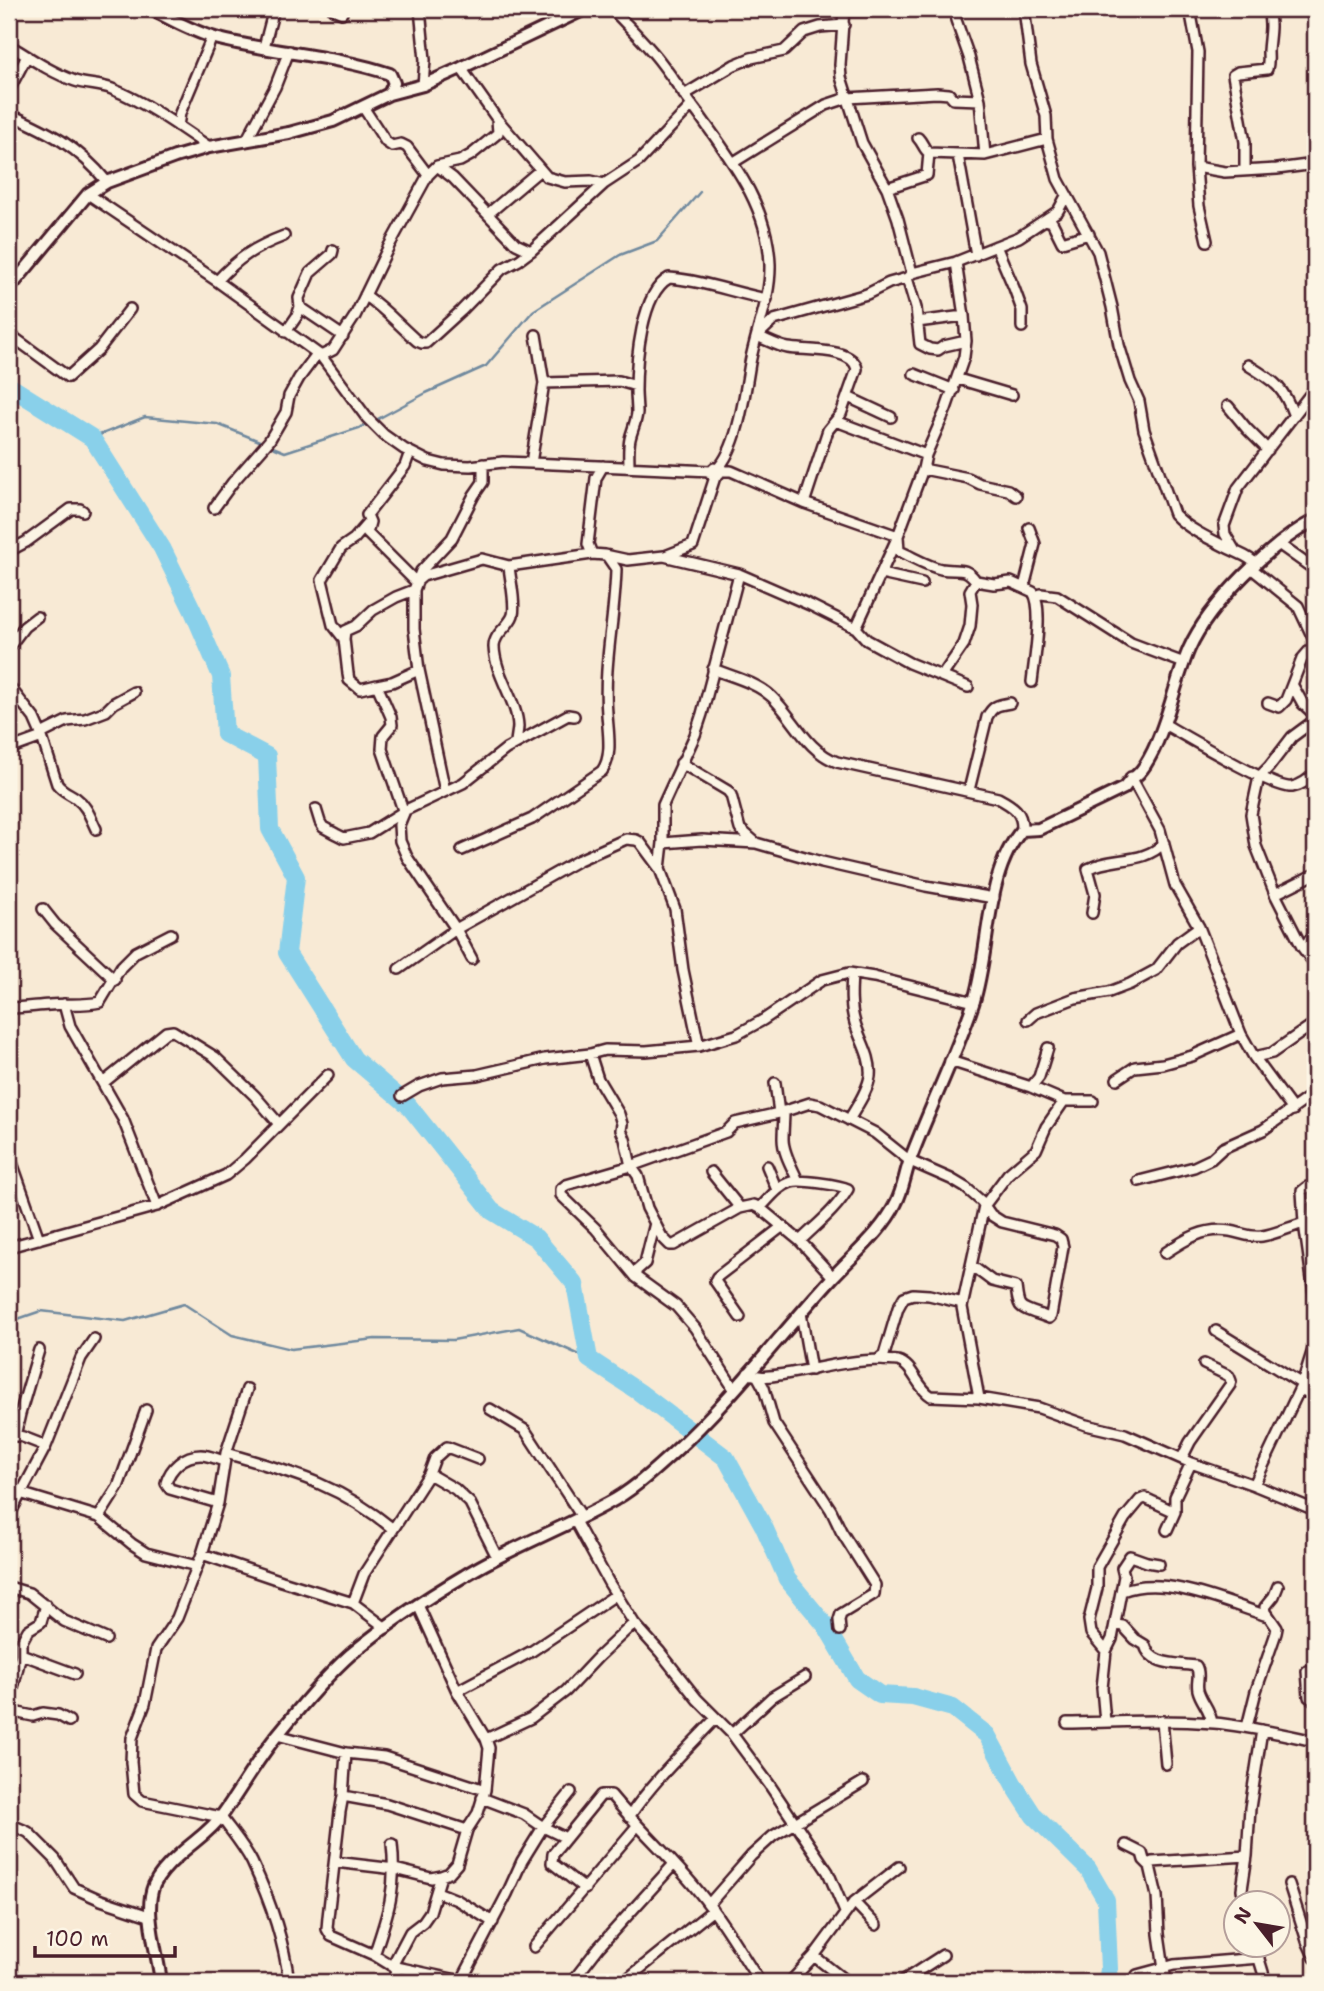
<svg xmlns="http://www.w3.org/2000/svg" width="1324" height="1991" viewBox="0 0 1324 1991" font-family="'Shantell Sans',sans-serif">
  <style>
    .lines { fill: none; stroke-linecap: round; stroke-linejoin: round }
    .stream { stroke: #70899e; stroke-width: 2.5 }
    .river { stroke: #89d0ea; stroke-width: 18 }
    .minor-casing { stroke: #4a1f2b; stroke-width: 14 }
    .tertiary-casing { stroke: #4a1f2b; stroke-width: 16 }
    .minor { stroke: #fcf5e5; stroke-width: 9 }
    .tertiary { stroke: #fcf5e5; stroke-width: 10 }
  </style>
  <rect width="100%" height="100%" fill="#f8ead5"/>
  <filter id="ink" filterUnits="userSpaceOnUse"><feTurbulence type="fractalNoise" baseFrequency=".0143" numOctaves="2"/><feDisplacementMap in="SourceGraphic" scale="14" xChannelSelector="R" yChannelSelector="G"/><feConvolveMatrix kernelMatrix="1 2 1 2 8 2 1 2 1" color-interpolation-filters="sRGB"/></filter>
  <g filter="url(#ink)">
    <g class="lines">
      <!-- stream -->
      <path class="stream" d="M374,421L426,393L486,366L533,311L620,255L657,241L700,192
        M92,438L145,417L217,424L262,442
        M268,445L285,452L359,428L368,424
        M9,1322L41,1311L125,1321L184,1304L232,1335L291,1349L375,1339L453,1340L519,1328L589,1359"/>
      <!-- river -->
      <path class="river" d="M9,386L92,438L162,548L193,611L221,676L225,734L267,756L270,829L296,877L287,953L354,1059L408,1105L492,1211L536,1238L575,1284L589,1359L639,1392L726,1458L764,1527L787,1579L826,1626L857,1679L880,1695L913,1697L953,1708L987,1735L1014,1785L1034,1816L1088,1869L1106,1900L1109,1969L1107,1982"/>
      <defs>
        <path id="minor" d="M333,9L342,13
          M420,9L425,60L423,85
          M612,9C628,26 645,42 659,60C673,78 686,98 700,116C732,161 768,206 770,264C771,298 756,330 750,363C745,392 738,449 717,469
          M844,9L840,65L841,77L862,143L887,188L898,219L912,273
          M956,9V20L969,57L980,100L985,155
          M1024,9L1031,64L1046,116L1047,139L1058,179L1098,252L1112,307L1119,345L1130,381L1139,401L1144,430L1174,514C1189,530 1212,540 1232,550C1242,555 1248,556 1256,564
          M1190,9L1198,52L1196,167L1199,206L1207,241
          M845,11L929,9
          M9,45C30,58 52,73 75,81C87,85 100,84 112,89C145,102 180,127 209,147
          M264,47L274,9
          M461,68L497,119L547,177L565,182L591,181L604,184
          M9,90L27,56
          M684,95L734,65L751,58L784,51L804,32L820,27L844,25
          M363,107L386,142L392,146L401,144L407,147L428,175
          M9,114C49,132 78,146 107,182
          M178,126L180,113L212,37
          M918,138C923,143 924,150 929,153L985,155L1047,139
          M246,141L275,87L289,51
          M958,155L976,255
          M734,162L826,105L847,98L937,93L949,94L953,99L980,100
          M437,166L453,178L516,244L531,251
          M1196,167L1225,172L1277,169L1315,164
          M1245,171V142L1233,75L1238,72L1267,69C1269,62 1268,58 1268,51C1269,34 1272,27 1268,9
          M887,188L927,175L929,153
          M88,194L217,281L321,356L367,418L384,435L404,449L428,461L444,465L470,466L503,462L531,463L711,471
          M488,214L540,170
          M1045,220L1052,222L1062,242L1089,234
          M996,246L1014,288L1022,310V327
          M907,278L916,308L920,344L930,349L938,350L944,346L966,341
          M217,281C238,258 255,247 284,236
          M365,295C385,309 399,325 417,341L422,343H426L461,311L502,269L519,260L531,251L604,184L639,161L692,105
          M300,307L343,336
          M917,322L964,316
          M286,332L297,316L300,307L299,298L310,273L332,254L333,250
          M9,334L68,377L99,349L130,309
          M321,356L333,350L355,316L389,246L428,175L437,166L460,161L471,155L498,133L497,119
          M1248,365C1275,382 1283,386 1294,416
          M914,374L954,390
          M958,379L1012,395
          M544,383L619,381L636,386
          M848,397L891,417
          M1228,406L1247,429L1268,450
          M836,421L926,455
          M410,452L405,466L367,515L370,522L367,533L416,582
          M531,463L544,383L536,335
          M629,467C629,458 628,448 630,439C632,430 636,423 637,413C637,405 636,398 636,391C636,361 641,293 669,278C702,280 734,293 767,299
          M923,469L968,478L980,484L1008,490L1016,496
          M719,471H731L804,503L898,536L899,551C913,557 927,566 941,569C957,572 965,565 976,581L994,584L1011,582L1033,592C1044,608 1034,662 1032,682
          M804,503L828,430L841,414L857,369C853,347 806,351 788,348C777,346 767,340 757,336L774,320L867,294L889,283L907,278L912,273L956,262L1019,237L1058,211L1066,196
          M214,508L233,482L269,441L286,412L289,396L299,378L317,354
          M1280,545L1315,570
          M9,551L26,542L71,509H80L83,511
          M1235,551L1225,534L1224,526L1238,488L1315,388
          M592,554L588,544L596,478L603,466
          M665,556L693,545L715,477L719,474L718,470L714,468L710,473L715,477
          M509,566C510,579 516,603 513,615C509,627 494,633 494,647C495,675 517,701 518,726C518,732 516,738 516,743
          M1251,568L1298,606L1315,642
          M881,574L922,583
          M416,582L423,576L482,559L509,566L592,554L605,555L628,560L664,556L739,574L810,605L856,628L867,640L909,663L968,687
          M1024,587L1035,544L1029,528
          M414,590L396,597L373,610L356,626L345,631L344,639L348,674L349,680L360,689L377,685L391,717L392,725L383,736L382,749L404,813L399,825L400,841L407,857L456,929L472,959
          M1036,596L1041,594L1057,596L1131,643L1184,663
          M856,628L898,536L923,469L926,455L946,409L964,357L966,341L964,316L956,262
          M344,639L333,625L322,580L341,548L354,539L367,524
          M9,647L24,627L37,617
          M713,669C733,677 756,682 772,697C794,718 807,751 837,762L998,798C1013,806 1023,812 1022,830
          M942,676L964,644L970,626L972,604L970,591L976,581
          M377,685L392,682L419,670
          M9,686L34,718L41,734L57,784C62,791 69,793 76,798C87,806 90,817 96,829
          M1293,686L1303,704L1315,715
          M1268,703L1279,707L1286,700L1302,659L1315,644
          M1315,720L1292,737L1269,767L1259,777L1251,814L1256,846L1275,894L1302,947L1315,964
          M1164,724C1185,736 1276,790 1292,787C1302,785 1308,780 1315,773
          M41,734L67,721L85,719L106,711L114,703L134,692
          M9,749L42,737
          M681,763L728,791L731,795L740,829L756,843
          M1131,777L1160,830L1175,885L1199,927L1241,1034L1254,1057L1293,1110
          M969,790L987,717C993,706 997,705 1010,703
          M445,791L419,670L414,629V590L421,571L452,538L474,495L483,482V464
          M316,809L320,822L323,827L336,834L344,838L369,833L406,810L463,783L506,749L568,715L574,716
          M663,843L702,840L756,843L822,862L926,886L994,898
          M462,850L532,819L602,771C613,756 608,732 607,714C603,665 615,617 616,569L607,556
          M660,869L663,843V805L695,735L702,714L739,574
          M1275,894L1315,874
          M43,909L55,924L115,980
          M1092,913L1095,894L1088,869C1112,856 1143,865 1164,843
          M1302,947L1315,935
          M399,969L456,929L579,860L626,839L636,840L640,842L660,869L675,909L683,970L699,1046
          M64,1004L70,1026L123,1119L157,1206
          M9,1008C23,1008 35,1006 49,1005C66,1003 83,1006 100,1002L121,967L136,952L171,934
          M1028,1020L1036,1013L1075,998L1109,992L1130,984L1156,970L1177,943L1199,927
          M1308,1028L1315,1039
          M590,1054L598,1079L619,1114L622,1124L621,1130L625,1139L631,1166L638,1176L647,1208L662,1237L670,1245H674L740,1208L754,1205L760,1208L800,1241L833,1277
          M1254,1057L1272,1053L1315,1023
          M950,1061L1031,1087L1064,1101H1093
          M1117,1079L1135,1067L1163,1064L1192,1056L1241,1034
          M103,1083L166,1032L173,1031L215,1057L255,1096L279,1124
          M775,1083L779,1113
          M1031,1087L1039,1077L1048,1048
          M402,1096L419,1086L442,1078L477,1075L545,1059L590,1054L605,1050L646,1051L699,1046L736,1035L763,1020L822,980L849,973L874,977L974,1002
          M784,1111C784,1120 783,1129 783,1139C783,1153 793,1169 798,1181
          M849,1120C856,1107 868,1091 870,1076C872,1057 860,1040 855,1023C850,1007 851,990 852,974
          M9,1154L39,1239
          M767,1166L777,1190
          M711,1172L740,1208
          M1139,1181L1194,1167L1211,1159L1223,1148L1263,1130L1315,1093
          M1315,1188L1307,1187L1302,1191L1304,1223L1315,1300
          M760,1208C769,1199 778,1186 791,1182C800,1179 840,1185 848,1189C836,1210 816,1225 800,1241
          M9,1247L157,1206L226,1175L245,1159L328,1075
          M1165,1253C1186,1239 1204,1227 1230,1231C1242,1233 1250,1238 1262,1236C1276,1234 1290,1227 1304,1223
          M636,1277V1271L645,1263L655,1223
          M801,1313L811,1370
          M740,1317L715,1281L717,1277L783,1226
          M1216,1331L1302,1384
          M878,1360L884,1355L898,1308L904,1297L913,1294L929,1295L963,1303
          M748,1373C761,1379 770,1376 785,1374C817,1369 849,1360 881,1360C886,1361 893,1360 898,1361C913,1365 917,1388 931,1396L979,1398L1039,1408L1086,1425L1125,1434L1191,1463L1254,1485L1315,1510
          M758,1377L764,1388L774,1423L831,1510L841,1531L875,1585L874,1594L841,1614L839,1620L840,1630
          M247,1389L226,1453L218,1503L202,1554L177,1618L156,1649L145,1704L132,1738L131,1762L134,1794L142,1801L221,1817C231,1831 244,1846 252,1862C270,1900 284,1941 289,1982
          M734,1389L695,1328L676,1306L636,1277L596,1229L561,1195V1189L566,1185L631,1166L726,1132L735,1123L779,1113L810,1103L820,1105L875,1133L910,1161L951,1179L966,1188L981,1201L991,1215L1002,1222L1055,1235L1061,1239L1063,1247L1051,1316L1049,1318C1041,1314 1024,1311 1020,1305C1017,1300 1017,1293 1016,1287L992,1281L972,1266
          M1300,1390L1315,1394
          M979,1398L962,1307L984,1206L1008,1174L1036,1150L1046,1127L1064,1101
          M490,1409L525,1430L582,1517
          M9,1434L23,1437L46,1446
          M15,1436L20,1414L39,1350
          M226,1453C291,1472 339,1484 393,1529
          M1182,1458L1190,1442L1230,1385L1231,1381L1229,1376L1204,1364
          M429,1474L455,1489L470,1503L497,1557
          M1254,1485L1302,1384L1315,1343
          M20,1493L99,1517L132,1544L146,1553L197,1566
          M218,1503L170,1489L166,1483C170,1468 184,1455 201,1455C208,1455 217,1459 224,1461
          M9,1516L46,1446L81,1358L94,1339
          M99,1517L118,1487L146,1410
          M575,1521L609,1583L634,1623L660,1652L697,1699L732,1734L769,1784L828,1872L845,1912
          M1167,1530L1175,1512V1497L1191,1463
          M202,1554L282,1581L353,1603L386,1628
          M9,1587L29,1593L64,1621L106,1639
          M1122,1591C1166,1574 1226,1603 1268,1616
          M353,1603L364,1574L429,1474L435,1458L447,1447L478,1459
          M1116,1625L1123,1626L1135,1639L1145,1645C1150,1666 1179,1663 1196,1666C1201,1675 1196,1681 1198,1690C1201,1702 1210,1708 1212,1723
          M1106,1651L1091,1633L1089,1620L1097,1588V1567L1125,1518L1140,1500L1145,1498L1175,1512
          M21,1654L75,1674
          M1307,1671L1309,1697L1315,1701
          M457,1691L532,1651L617,1594
          M9,1711L33,1716L43,1713L58,1715L69,1721
          M10,1712L11,1697L21,1654V1643L28,1630L41,1622L46,1605
          M1162,1721L1166,1764
          M1105,1722L1102,1688L1106,1651L1112,1639L1124,1576L1122,1568L1130,1556L1147,1562L1159,1564
          M1067,1723C1116,1722 1165,1719 1214,1723C1248,1726 1282,1734 1315,1741
          M1247,1727L1256,1691L1276,1633L1277,1628L1266,1612L1265,1607L1274,1596L1278,1586
          M732,1734L772,1697L805,1677
          M277,1735L346,1753L384,1757L485,1790
          M486,1739L531,1718L566,1691L598,1657L634,1623
          M346,1753L343,1796L340,1812L328,1917L327,1929L331,1936L374,1955L392,1966L466,1982
          M343,1796L387,1804L467,1830
          M482,1798L524,1814L543,1827L566,1838
          M629,1817C654,1780 686,1750 716,1718
          M9,1824L28,1832L55,1859L74,1888L101,1900L149,1916
          M1126,1845L1142,1853L1144,1860L1150,1866L1157,1896L1159,1934L1166,1982
          M335,1862L395,1869L431,1878L441,1876L449,1873L457,1864L467,1830L478,1813L485,1790L489,1748L486,1739L457,1691L418,1605
          M1150,1866L1152,1862L1247,1856
          M1289,1884L1307,1941L1315,1958
          M585,1889L552,1863L553,1854L601,1795H611C642,1833 680,1865 709,1905C728,1929 743,1957 760,1982
          M437,1892L457,1900L493,1922
          M854,1902L876,1925
          M709,1904L751,1856L773,1836L863,1782
          M1244,1904L1242,1889L1247,1856L1250,1808L1262,1730
          M1255,1946L1266,1982
          M534,1947L637,1826
          M374,1955C388,1914 397,1888 392,1844
          M814,1956L847,1982
          M392,1966L410,1932L423,1922L430,1912L441,1876
          M1137,1975L1174,1965L1259,1958
          M462,1980L507,1894L522,1861L543,1827L571,1792
          M626,1980L713,1910
          M394,1982L396,1967
          M572,1982L599,1947L674,1864
          M790,1982L814,1956L854,1902L899,1867
          M901,1982L943,1955"/>
        <path id="tertiary" d="M151,9C172,20 192,31 215,38C272,53 334,55 390,74L394,83L389,94
          M9,289L88,194L107,182L175,157L209,147L289,133L333,121L389,94L423,85L461,68L585,9
          M161,1982C158,1954 143,1911 154,1885C159,1874 170,1863 179,1855C194,1841 210,1832 223,1814C242,1787 258,1758 279,1733C301,1706 325,1677 351,1654C386,1625 425,1599 464,1576C509,1548 560,1530 607,1504C632,1491 652,1472 673,1453C731,1400 779,1336 832,1278C853,1255 882,1232 896,1203C903,1190 905,1174 910,1160C930,1107 955,1057 973,1004C991,949 984,874 1022,830L1039,829L1124,788C1130,779 1132,780 1139,773C1144,768 1150,757 1153,751C1169,718 1175,682 1189,649C1209,604 1271,543 1315,520"/>
      </defs>
      <!-- minor casing -->
      <use href="#minor" class="minor-casing"/>
      <!-- tertiary casing -->
      <use href="#tertiary" class="tertiary-casing"/>
      <!-- minor -->
      <use href="#minor" class="minor"/>
      <!-- tertiary -->
      <use href="#tertiary" class="tertiary"/>
    </g>
  </g>
  <!-- margin -->
  <rect width="1324" height="1991" fill="none" stroke="#fcf5e5" stroke-width="35"/>
  <rect x="18" y="18" width="1289" height="1956" fill="none" stroke="#4a1f2b" stroke-width="2.5" filter="url(#ink)"/>
  <!-- north arrow -->
  <g transform="translate(1257 1924) rotate(301)"><circle r="33" fill="#fcf5e5" stroke="#b59f9b" stroke-width="2"/>
  <path d="M0-5L12 26L0 18L-12 26Z" fill="#4a1f2b"/>
  <text y="-10" font-size="19" font-weight="bold" text-anchor="middle" fill="#4a1f2b">N</text>
  </g>
  <!-- scale -->
  <path d="M35 1946v10h140v-10" fill="none" stroke="#4a1f2b" stroke-width="3.5"/>
  <text x="46" y="1946" font-size="21" fill="#4a1f2b" stroke="#fcf5e5" stroke-width="5" paint-order="stroke">100 m</text>
</svg>
